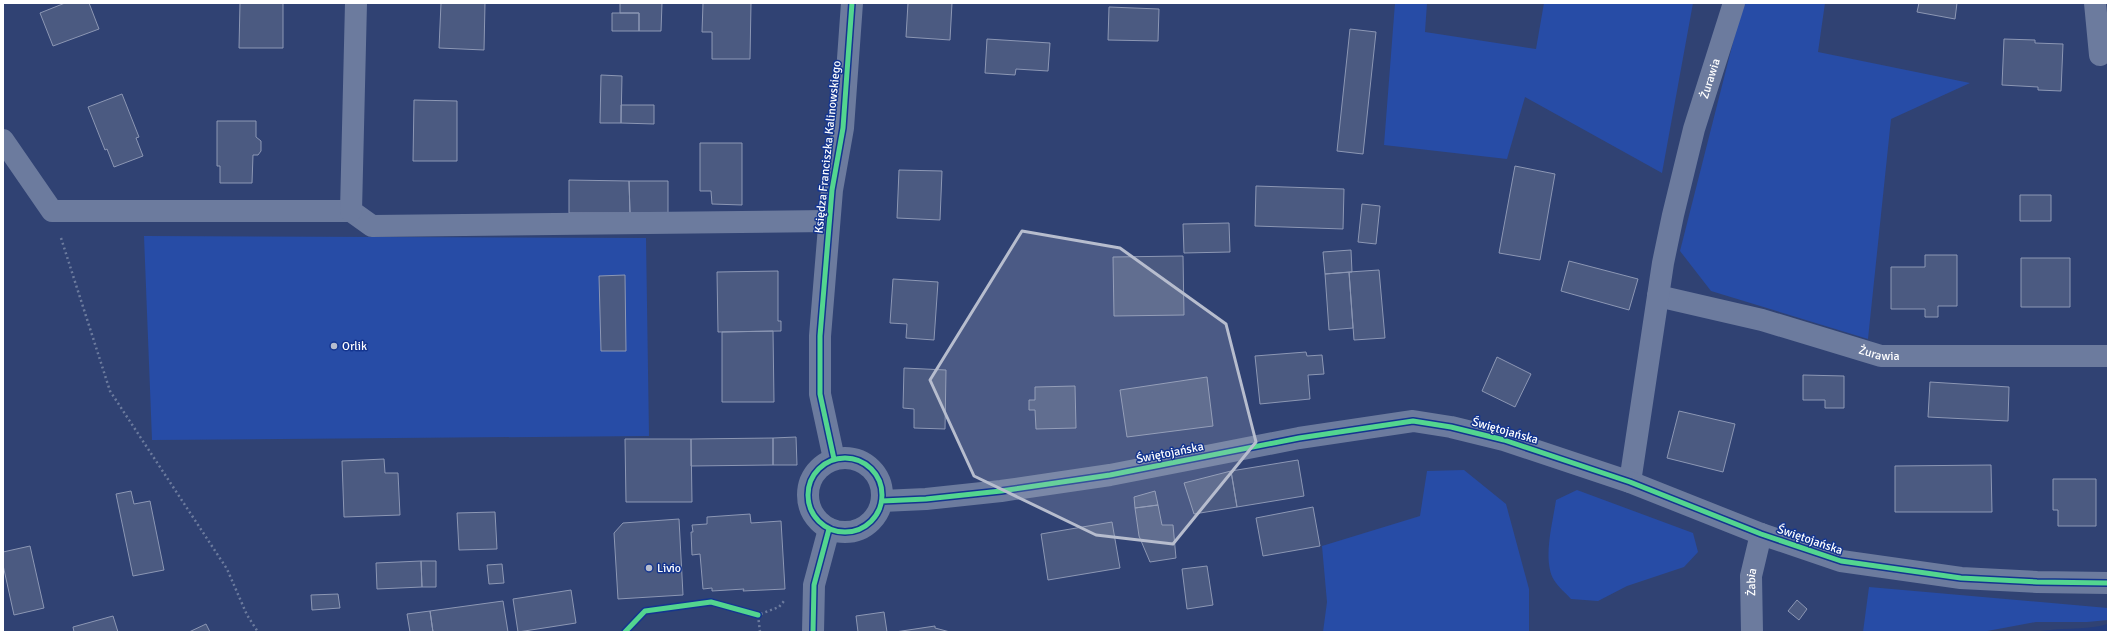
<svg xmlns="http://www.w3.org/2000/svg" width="2111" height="635" viewBox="0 0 2111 635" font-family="Signika,sans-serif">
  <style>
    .green { fill: #274ca6 }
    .water { fill: #233c7f }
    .building { fill: #4b5a81; stroke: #8c97b4 }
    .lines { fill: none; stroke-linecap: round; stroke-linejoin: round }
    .path { stroke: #6c7b9e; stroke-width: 2.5; stroke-dasharray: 2 3; stroke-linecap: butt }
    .street { stroke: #6c7b9e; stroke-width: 22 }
    .cycleway-casing { stroke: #14358f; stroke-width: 8 }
    .cycleway { stroke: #53d58f; stroke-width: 5 }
    .marked { fill: #b7bdce; fill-opacity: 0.2; stroke: #b7bdce; stroke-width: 3; stroke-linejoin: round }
    .poi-dot { fill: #b7bdce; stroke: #14358f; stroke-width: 1.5 }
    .labels { text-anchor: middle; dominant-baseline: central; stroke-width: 3; stroke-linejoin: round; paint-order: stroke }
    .street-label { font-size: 12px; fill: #fff; stroke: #14358f }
    .poi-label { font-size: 12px; fill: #fff; stroke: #14358f; text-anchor: start }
  </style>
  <rect width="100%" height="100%" fill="#304273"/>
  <!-- green -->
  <path class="green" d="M1395,3H1427L1425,32L1536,49L1544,3H1693L1662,173L1525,97L1507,159L1384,145Z
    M1743,3H1825L1818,52L1970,83L1891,119L1868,339L1711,291L1680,251Z
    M144,236L646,238L649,436L152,440Z
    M1464,470L1506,504L1529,589V632H1323L1327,602L1322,546L1420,516L1427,471Z
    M1577,490L1693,533L1698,552L1684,567L1627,586L1598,601L1571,599C1566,593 1558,587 1554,580C1542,560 1553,522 1556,500Z
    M1869,587L2108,608V620L2087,622H2036L1982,632H1863Z"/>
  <!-- water -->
  <path class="water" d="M2108,624V632H2035C2059,627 2084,631 2108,624Z"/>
  <!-- building -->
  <path class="building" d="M65,3H89L99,29L53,46L40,13Z
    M240,3H283V48H239Z
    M441,3H485L484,50L439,48Z
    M620,3H662L661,31H639V13H620Z
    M703,3H751L750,59H712V32H702Z
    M908,3H952L950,40L906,37Z
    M1919,3H1957L1955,19L1917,12Z
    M1109,7L1159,9L1158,41L1108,40Z
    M612,13H639V31H612Z
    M1350,29L1376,32L1363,154L1337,151Z
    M987,39L1050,43L1048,71L1016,69L1015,75L985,73Z
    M2004,39L2035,40V43L2063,44L2061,91L2038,90V87L2002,85Z
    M601,75L622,76L621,123H600Z
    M122,94L139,137L136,138L143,156L114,167L107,149L105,150L88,107Z
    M414,100L457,101V161H413Z
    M621,105H654V124L621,123Z
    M217,121H256V137L261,141V151L258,155H253L252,183H220V166H217Z
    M700,143H742V205L712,204L711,191H700Z
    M1515,166L1555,174L1540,260L1499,253Z
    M899,170L942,171L940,220L897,218Z
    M569,180L629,181L630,213H569Z
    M629,181H668V213H630Z
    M1256,186L1344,189L1343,229L1255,226Z
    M2020,195H2051V221H2020Z
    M1362,204L1380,206L1376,244L1358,242Z
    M1229,223L1230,252L1184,253L1183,224Z
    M1351,250L1352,272L1325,274L1323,252Z
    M1925,255H1957V306H1938V317H1925V309H1891V267H1925Z
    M1183,256L1184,315L1114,316L1113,257Z
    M2021,258H2070V307H2021Z
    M1569,261L1638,279L1629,310L1561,291Z
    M1379,270L1385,338L1354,340L1349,272Z
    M778,271V321H781V331L718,332L717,272Z
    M1349,272L1353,328L1329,330L1325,274Z
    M625,275L626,351H601L599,276Z
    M893,279L938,282L934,340L906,338L907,324L890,323Z
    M773,331L774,402H722V332Z
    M1306,352L1307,356L1322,355L1324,374L1308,375L1310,399L1260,404L1255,356Z
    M1497,357L1531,374L1515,407L1482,391Z
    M904,368L946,370L945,429L914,428V409L903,408Z
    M1803,375L1844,376V408H1825V400H1803Z
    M1207,377L1213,426L1127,437L1120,390Z
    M1930,382L2009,387L2008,421L1928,417Z
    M1075,386L1076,428L1036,429L1035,410H1029V400H1035V387Z
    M1679,411L1735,424L1723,472L1667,458Z
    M796,437L797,465H773V438Z
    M773,438V465L691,466V439Z
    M625,439H691L692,502H626Z
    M384,459L385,473H398L400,515L344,517L342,461Z
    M1298,460L1304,496L1237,507L1231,471Z
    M1991,465L1992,512H1895V466Z
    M1231,471L1237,507L1194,514L1184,483Z
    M2053,479H2096V526H2058V510H2053Z
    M131,491L134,504L150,501L164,570L133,576L116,494Z
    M1155,491L1158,505L1135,508L1134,497Z
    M1158,505L1162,525H1173L1176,558L1150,562L1139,536L1135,508Z
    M1313,507L1320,546L1263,556L1256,518Z
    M495,512L497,549L459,550L457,513Z
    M750,514L751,523L781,521L785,589L743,591L744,589L712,591V588L703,589L700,554L692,555L691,532H693L692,525L707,524V517Z
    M679,519L683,595L618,599L614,533L623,523Z
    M1112,522L1120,568L1048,580L1041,534Z
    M30,546L44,608L14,615L3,565V552Z
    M421,561H436V587H422Z
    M421,561L422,587L377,589L376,563Z
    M502,564L504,583L489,584L487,565Z
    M1207,566L1213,605L1187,609L1182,569Z
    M571,590L576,623L518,632L513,599Z
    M338,594L340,608L312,610L311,595Z
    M1797,600L1807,609L1799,620L1788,611Z
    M503,601L508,632H433L430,611Z
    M430,611L433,632H410L407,614Z
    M884,612L887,632H858L856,616Z
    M113,616L118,632H74L73,627Z
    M206,624L210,632H189Z
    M935,626V628L950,632H895Z"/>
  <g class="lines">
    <!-- path -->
    <path class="path" d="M61,238L110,391L227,569L247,615L258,632
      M760,632L758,615L779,607L784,601"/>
    <!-- street -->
    <g class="street">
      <path d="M2095,3L2100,55"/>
      <path d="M3,140L52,211H351L372,226L829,221"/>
      <path d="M351,211L356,3"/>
      <path id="s1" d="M1658,296L1762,320L1881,356H2108"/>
      <circle cx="845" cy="495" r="37"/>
      <path d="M834,459L820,394V336L832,190L843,128L852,3"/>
      <path id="s2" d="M1630,482L1663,263L1673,215L1694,129L1734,3"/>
      <path d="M882,501L926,499L1001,491L1110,475L1299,438L1413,421L1451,427L1504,440L1630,482L1761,534L1841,561L1961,578L2037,582L2108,583"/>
      <path d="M813,632L814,585L829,529"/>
      <path id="s3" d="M1752,632L1751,576L1761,534"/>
    </g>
    <defs>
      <path id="cycleway" d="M808 495a37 37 0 1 1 74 0a37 37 0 1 1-74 0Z
        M834,459L820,394V336L832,190L843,128L852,3
        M882,501L926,499L1001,491L1110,475L1299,438L1413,421L1451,427L1504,440L1630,482L1761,534L1841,561L1961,578L2037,582L2108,583
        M625,632L645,611L711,602L758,615
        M813,632L814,585L829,529"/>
    </defs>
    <!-- cycleway casing -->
    <use href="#cycleway" class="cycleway-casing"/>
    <!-- cycleway -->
    <use href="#cycleway" class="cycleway"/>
  </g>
  <!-- marked area -->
  <path class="marked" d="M1022,231L1120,248L1226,324L1256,442L1173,544L1096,535L974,476L930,380Z"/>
  <!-- markers -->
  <g class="poi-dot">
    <circle cx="334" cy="346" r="4"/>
    <circle cx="649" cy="568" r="4"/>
  </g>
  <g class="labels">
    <!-- street labels -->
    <g class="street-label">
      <text stroke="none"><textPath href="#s2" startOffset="412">Żurawia</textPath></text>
      <text transform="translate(828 147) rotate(-84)">Księdza Franciszka Kalinowskiego</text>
      <text stroke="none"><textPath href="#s1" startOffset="229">Żurawia</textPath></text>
      <text transform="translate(1505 431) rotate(16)">Świętojańska</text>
      <text transform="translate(1170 453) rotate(-11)">Świętojańska</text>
      <text transform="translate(1810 540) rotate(19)">Świętojańska</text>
      <text stroke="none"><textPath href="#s3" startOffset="50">Żabia</textPath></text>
    </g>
    <!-- poi labels -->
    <g class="poi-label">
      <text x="342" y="346">Orlik</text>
      <text x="657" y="568">Livio</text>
    </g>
  </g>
  <!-- border -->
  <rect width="2111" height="635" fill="none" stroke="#ffffff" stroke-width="8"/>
</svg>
